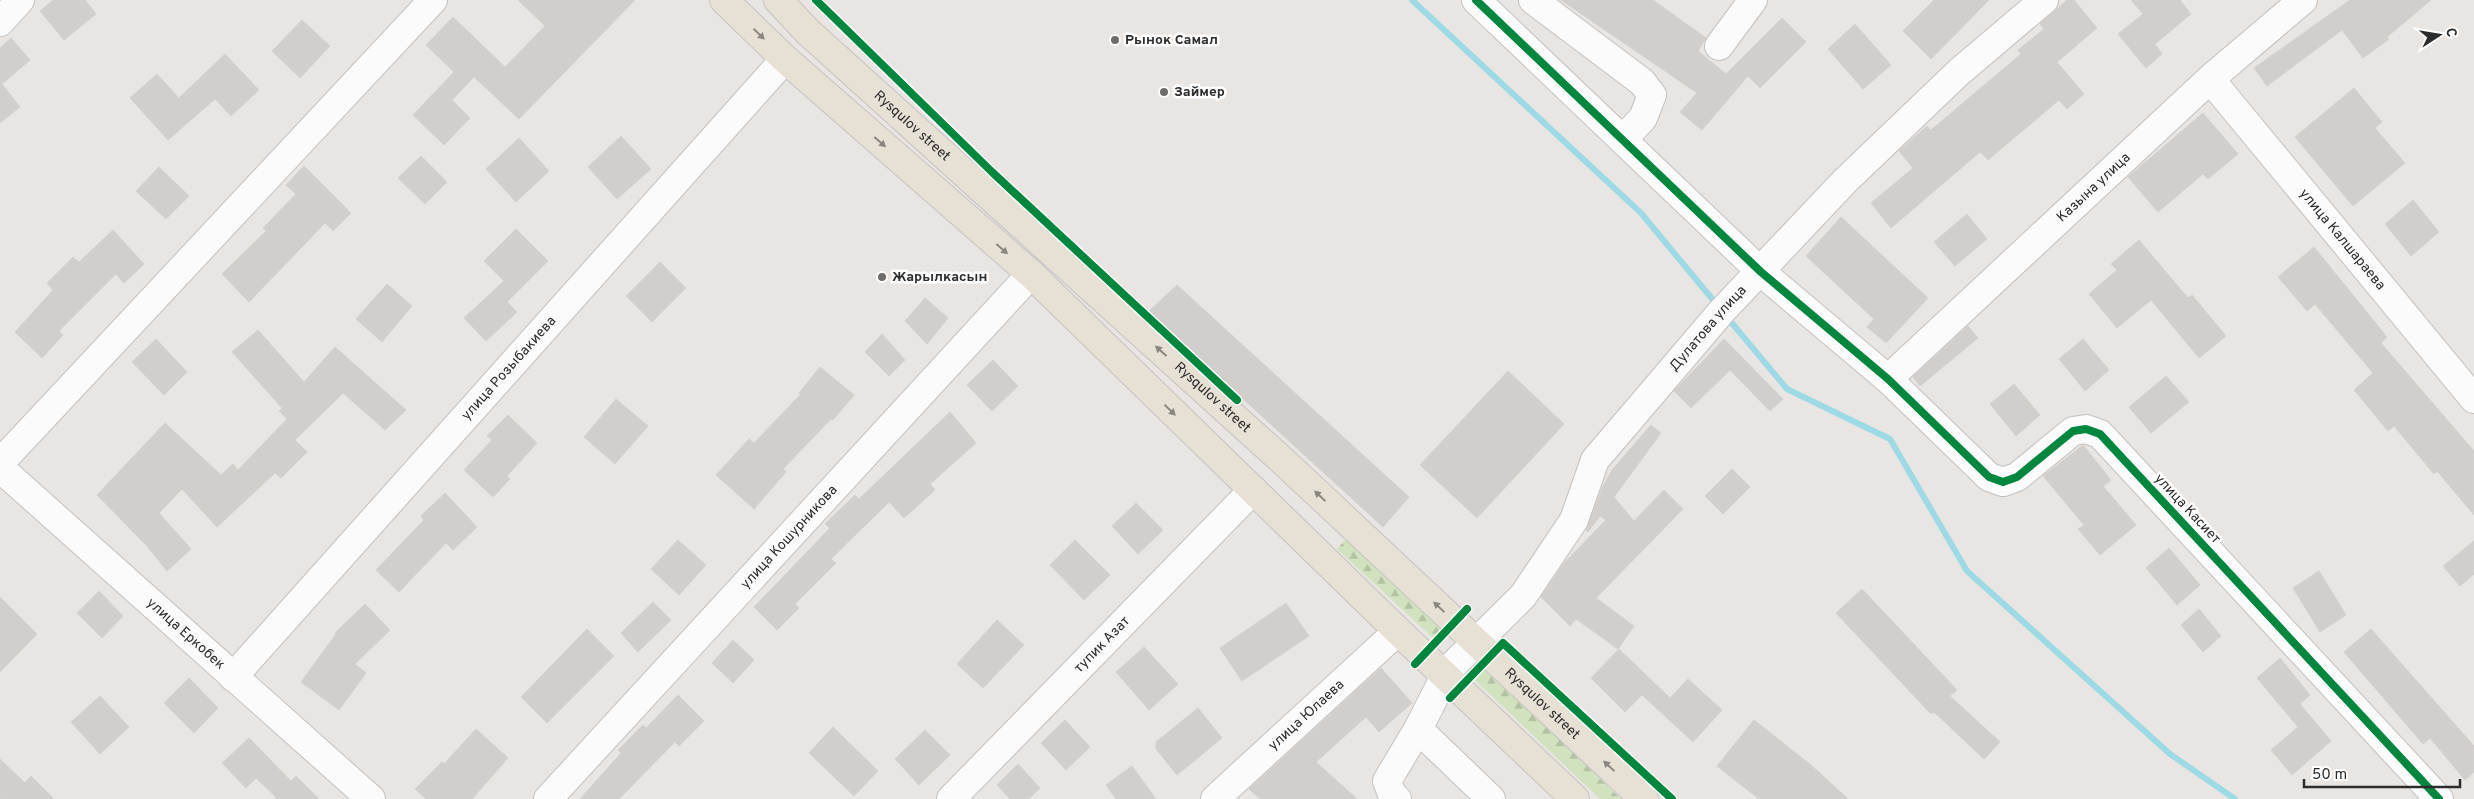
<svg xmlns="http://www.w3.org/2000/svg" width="2474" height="799" viewBox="0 0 2474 799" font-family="Overpass,sans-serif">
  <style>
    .forest { fill: url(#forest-firs) }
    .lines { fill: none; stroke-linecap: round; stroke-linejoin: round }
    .stream { stroke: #9cdae5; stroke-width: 6 }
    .building { fill: #d1cecb; stroke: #d4d1ce }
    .minor-casing { stroke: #c2c1c1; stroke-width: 30 }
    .major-casing { stroke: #c5c3c2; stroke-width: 30 }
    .minor { stroke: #fcfbfb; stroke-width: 28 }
    .major { stroke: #e6e0d5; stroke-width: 28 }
    .cycleway-casing { stroke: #fff; stroke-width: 11 }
    .cycleway { stroke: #00873e; stroke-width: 8 }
    .oneway { fill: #898680 }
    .poi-dot { fill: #6e6d6c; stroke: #fff; stroke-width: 2 }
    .labels { text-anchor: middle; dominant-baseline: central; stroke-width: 5; stroke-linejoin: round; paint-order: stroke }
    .poi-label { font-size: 14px; font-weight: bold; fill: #2c2c2c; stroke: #fff; text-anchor: start }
    .street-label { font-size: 14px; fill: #2c2c2c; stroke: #fff }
  </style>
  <defs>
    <pattern id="forest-firs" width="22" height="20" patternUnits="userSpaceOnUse" patternTransform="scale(1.25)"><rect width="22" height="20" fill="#d0e2be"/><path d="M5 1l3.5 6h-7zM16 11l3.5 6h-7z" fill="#b3c2a3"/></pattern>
  </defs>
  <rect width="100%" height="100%" fill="#e9e5e2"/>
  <!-- forest -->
  <path class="forest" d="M1346,539L1442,628L1433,638L1337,549Z
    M1483,666L1621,799H1600L1473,678Z"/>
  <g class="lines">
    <!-- stream -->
    <path class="stream" d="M1412,0L1641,213L1718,306
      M1726,316L1787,389L1890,439L1967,571L2170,754L2235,799"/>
  </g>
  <!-- building -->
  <path class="building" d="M53,0H85L96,14L64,40L40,11Z
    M518,0H635L519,119L474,77L452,100L470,118L444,145L413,115L454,72L426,45L453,17L505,67L545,26Z
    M1561,0H1653L1706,38L1698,51L1726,74L1782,18L1806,42L1760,88L1748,76L1702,130L1680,112L1697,93Z
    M1934,0H1989L1931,59L1903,31Z
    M2067,0H2074L2097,28L2057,62L2084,94L2067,109L2059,100L1988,160L1980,152L1891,228L1871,203L1913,168L1899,151L1927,126L1931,130L2021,54L2018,50L2044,29L2040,24Z
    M2131,0H2180L2191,14L2155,44L2162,54L2146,68L2118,34L2143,14Z
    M2350,0H2431L2387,37L2389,39L2363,58L2342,30L2267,86L2254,68Z
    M302,20L330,46L300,78L272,51Z
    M1855,24L1891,65L1863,89L1828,49Z
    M11,38L30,60L2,84L20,107L0,123V48Z
    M225,54L259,90L231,116L215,99L168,140L130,98L157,74L179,98Z
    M2354,88L2382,122L2375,128L2405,163L2353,206L2295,137Z
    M2203,113L2238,154L2208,179L2203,174L2158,212L2128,177Z
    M621,136L651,169L617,199L588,167Z
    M519,138L549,171L516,202L486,169Z
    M421,156L447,182L425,204L398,178Z
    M304,166L351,213L333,231L325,223L249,302L222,274L266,231L263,228L296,194L286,185Z
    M159,167L189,196L166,219L136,191Z
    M2413,200L2439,232L2411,256L2385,224Z
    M1967,214L1987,239L1955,266L1934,242Z
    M1841,217L1928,298L1886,343L1867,327L1874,319L1806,256Z
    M516,229L548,261L507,302L517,312L486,341L464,318L504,281L484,261Z
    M113,230L144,264L124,283L116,274L59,331L63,335L42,358L15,332L53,290L47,283L73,257L79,262Z
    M2139,240L2188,298L2192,295L2226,336L2199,358L2151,300L2117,328L2089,294L2117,270L2111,264Z
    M2314,247L2387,337L2381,343L2474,451V515L2437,471L2434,474L2394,426L2388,431L2354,390L2373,373L2315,304L2307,311L2278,277Z
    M660,262L686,288L652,322L626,296Z
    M387,284L412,306L382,342L356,319Z
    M1177,285L1409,497L1383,527L1148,312Z
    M925,298L948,318L927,344L905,321Z
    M1968,326L1978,338L1920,386L1913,377Z
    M258,330L304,382L335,347L406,410L385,430L343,393L295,440L307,452L281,478L275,473L217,527L182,489L159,513L191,549L167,571L147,546L97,495L165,423L221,475L233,464L238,470L287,419L279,411L282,408L232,352Z
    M882,334L905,360L889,376L865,352Z
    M156,339L187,372L164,395L132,362Z
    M1724,339L1783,399L1770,411L1730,370L1691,408L1674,391Z
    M2083,339L2109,370L2085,391L2059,359Z
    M993,360L1018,386L992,411L967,385Z
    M820,367L854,395L833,420L831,419L783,469L786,472L754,509L716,475L749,439L754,443L801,394L799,393Z
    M1508,371L1564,424L1477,518L1420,465Z
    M2166,376L2189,402L2151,433L2129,407Z
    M2014,384L2040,415L2016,436L1990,404Z
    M616,399L648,426L615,464L584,437Z
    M950,412L976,443L930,484L935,490L904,518L889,502L831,559L836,563L795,604L799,608L777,630L754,607L830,528L825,524L855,495L859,499Z
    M508,415L537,443L507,476L510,479L493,497L464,470L492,440L487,436Z
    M1651,425L1661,433L1614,497L1634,521L1664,490L1683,509L1596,598L1634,626L1618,649L1576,619L1570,626L1541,597L1564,563L1606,520L1600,516L1588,532L1586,531L1603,486L1612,470Z
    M2083,445L2111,480L2103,486L2136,525L2100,555L2078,529L2084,525L2043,476Z
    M1732,469L1750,487L1723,514L1705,496Z
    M445,493L477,527L453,550L446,543L399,592L376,570L424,520L421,516Z
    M1136,503L1163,530L1138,554L1112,526Z
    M678,540L706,565L679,595L651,569Z
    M1075,540L1110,575L1084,600L1050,565Z
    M2474,541V574L2460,586L2443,566Z
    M2169,548L2200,585L2177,605L2146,568Z
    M2319,571L2346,615L2320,632L2293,588Z
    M1862,589L1957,690L1950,696L2000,742L1984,759L1934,712L1931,714L1836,613Z
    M99,591L123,616L102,638L77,613Z
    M0,597L37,634L0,672Z
    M653,602L671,620L638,652L621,633Z
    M1286,603L1309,636L1242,681L1220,648Z
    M365,604L390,630L355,664L366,673L339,710L301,682L336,634L335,633Z
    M2199,609L2221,636L2203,652L2181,625Z
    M997,620L1024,645L983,688L957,664Z
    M587,629L614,656L547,723L521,697Z
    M2371,629L2474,746V772L2465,780L2430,738L2423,744L2344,652Z
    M733,640L754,660L733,683L712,663Z
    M1144,647L1178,684L1149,710L1116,672Z
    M1619,649L1670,698L1688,679L1722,710L1693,742L1642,695L1625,712L1591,678Z
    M2280,658L2310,695L2300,704L2331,741L2292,775L2271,750L2298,727L2257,678Z
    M1381,668L1412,703L1379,732L1366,717L1316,762L1357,799H1260L1249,789Z
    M189,678L218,708L194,733L164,703Z
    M678,695L704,721L679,746L675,742L619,799H580L621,753L618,750L643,725L646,728Z
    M100,696L129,727L100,754L71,722Z
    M1198,708L1222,738L1177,775L1156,749V742Z
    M1065,720L1090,747L1066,770L1041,743Z
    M1754,720L1811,765L1848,799H1759L1717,766Z
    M833,727L878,771L854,796L809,753Z
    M476,729L508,758L472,799H426L415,789L442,762L444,764Z
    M925,730L950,755L919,785L895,759Z
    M249,738L291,781L296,776L319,799H274L276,797L256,778L246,788L222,763Z
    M0,759L25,783L31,776L54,799H0Z
    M1018,764L1040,788L1029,799H1010L997,785Z
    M1132,766L1156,799H1116L1106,785Z"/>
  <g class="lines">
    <defs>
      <g id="minor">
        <path d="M1476,0L1761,272L1888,379L1989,477L2003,482L2017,477L2073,431L2086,429L2100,434L2439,799"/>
        <path d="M1533,0L1642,82L1652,95L1643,118L1623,139"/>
        <path d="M0,22L20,0"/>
        <path d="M1719,46L1753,0"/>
        <path id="s1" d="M2210,79L2474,399"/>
        <path id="s2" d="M1888,379L2210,79L2303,0"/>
        <path d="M0,463L433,0"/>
        <path id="s3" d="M0,468L371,799"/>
        <path id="s4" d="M233,677L785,59"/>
        <path d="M1418,729L1491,799"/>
        <path id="s5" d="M548,799L1031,274"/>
        <path id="s6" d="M951,799L1253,490"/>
        <path id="s7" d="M1215,799L1398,631"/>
        <path id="s8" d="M1397,799L1392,794L1387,781L1418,729L1439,688L1444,674L1523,596L1574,520L1595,460L1722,311L1845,181L1959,72L2044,0"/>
      </g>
      <g id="major">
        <path d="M724,0L785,59L1031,274L1398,631L1575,799"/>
        <path id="s9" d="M778,0L807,31L1285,463L1644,799"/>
      </g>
    </defs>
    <!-- minor casing -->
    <use href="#minor" class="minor-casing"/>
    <!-- major casing -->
    <use href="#major" class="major-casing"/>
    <!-- minor -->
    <use href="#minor" class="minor"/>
    <!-- major -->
    <use href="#major" class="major"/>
    <defs>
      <path id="cycleway" d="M816,0L992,172L1237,400
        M1476,0L1761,272L1888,379L1989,477L2003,482L2017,477L2073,431L2086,429L2100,434L2439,799
        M1415,664L1467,609
        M1450,698L1503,643L1672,799"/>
    </defs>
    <!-- cycleway casing -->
    <use href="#cycleway" class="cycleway-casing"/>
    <!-- cycleway -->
    <use href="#cycleway" class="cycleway"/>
  </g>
  <!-- one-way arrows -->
  <defs><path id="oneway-solid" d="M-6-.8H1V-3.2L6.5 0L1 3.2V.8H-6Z" transform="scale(1.25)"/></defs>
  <g class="oneway">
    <use href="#oneway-solid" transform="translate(759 34) rotate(44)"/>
    <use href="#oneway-solid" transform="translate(880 142) rotate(41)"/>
    <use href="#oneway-solid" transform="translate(1002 249) rotate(41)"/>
    <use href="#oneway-solid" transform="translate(1161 351) rotate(-138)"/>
    <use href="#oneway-solid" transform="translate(1170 410) rotate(44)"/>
    <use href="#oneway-solid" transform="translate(1320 496) rotate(-137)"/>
    <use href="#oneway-solid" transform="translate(1439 607) rotate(-137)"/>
    <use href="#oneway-solid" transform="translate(1609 766) rotate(-137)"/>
  </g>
  <!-- markers -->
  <g class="poi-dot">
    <circle cx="1115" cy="40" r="5"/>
    <circle cx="1164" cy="92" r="5"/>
    <circle cx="882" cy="277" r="5"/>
  </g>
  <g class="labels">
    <!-- poi labels -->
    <g class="poi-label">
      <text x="1125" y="40">Рынок Самал</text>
      <text x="1174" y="92">Займер</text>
      <text x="892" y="277">Жарылкасын</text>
    </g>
    <!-- street labels -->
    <g class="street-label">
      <text stroke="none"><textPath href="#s9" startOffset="184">Rysqulov street</textPath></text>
      <text stroke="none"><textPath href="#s2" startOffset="281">Казына улица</textPath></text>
      <text stroke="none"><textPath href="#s1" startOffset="208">улица Калшараева</textPath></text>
      <text stroke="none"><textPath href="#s8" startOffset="582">Дулатова улица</textPath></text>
      <text stroke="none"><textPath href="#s4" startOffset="414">улица Розыбакиева</textPath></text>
      <text stroke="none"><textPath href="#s9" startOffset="589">Rysqulov street</textPath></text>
      <text transform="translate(2187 509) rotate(47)">улица Касиет</text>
      <text stroke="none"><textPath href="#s5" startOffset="356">улица Кошурникова</textPath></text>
      <text stroke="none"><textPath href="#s3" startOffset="249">улица Еркобек</textPath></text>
      <text stroke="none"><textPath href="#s6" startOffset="216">тупик Азат</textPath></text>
      <text stroke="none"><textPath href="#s9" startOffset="1039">Rysqulov street</textPath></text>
      <text stroke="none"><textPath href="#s7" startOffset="124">улица Юлаева</textPath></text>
    </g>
  </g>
  <!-- north arrow -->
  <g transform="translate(2439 35) rotate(78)" stroke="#ffffff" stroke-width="4" paint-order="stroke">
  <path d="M0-4L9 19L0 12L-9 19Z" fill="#2c2c2c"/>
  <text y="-8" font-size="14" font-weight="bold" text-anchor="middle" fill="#2c2c2c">С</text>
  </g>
  <!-- scale -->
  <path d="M2304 779v8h156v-8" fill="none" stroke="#2c2c2c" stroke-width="2.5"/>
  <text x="2312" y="779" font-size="15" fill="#2c2c2c" stroke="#ffffff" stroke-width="4" paint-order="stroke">50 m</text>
</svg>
